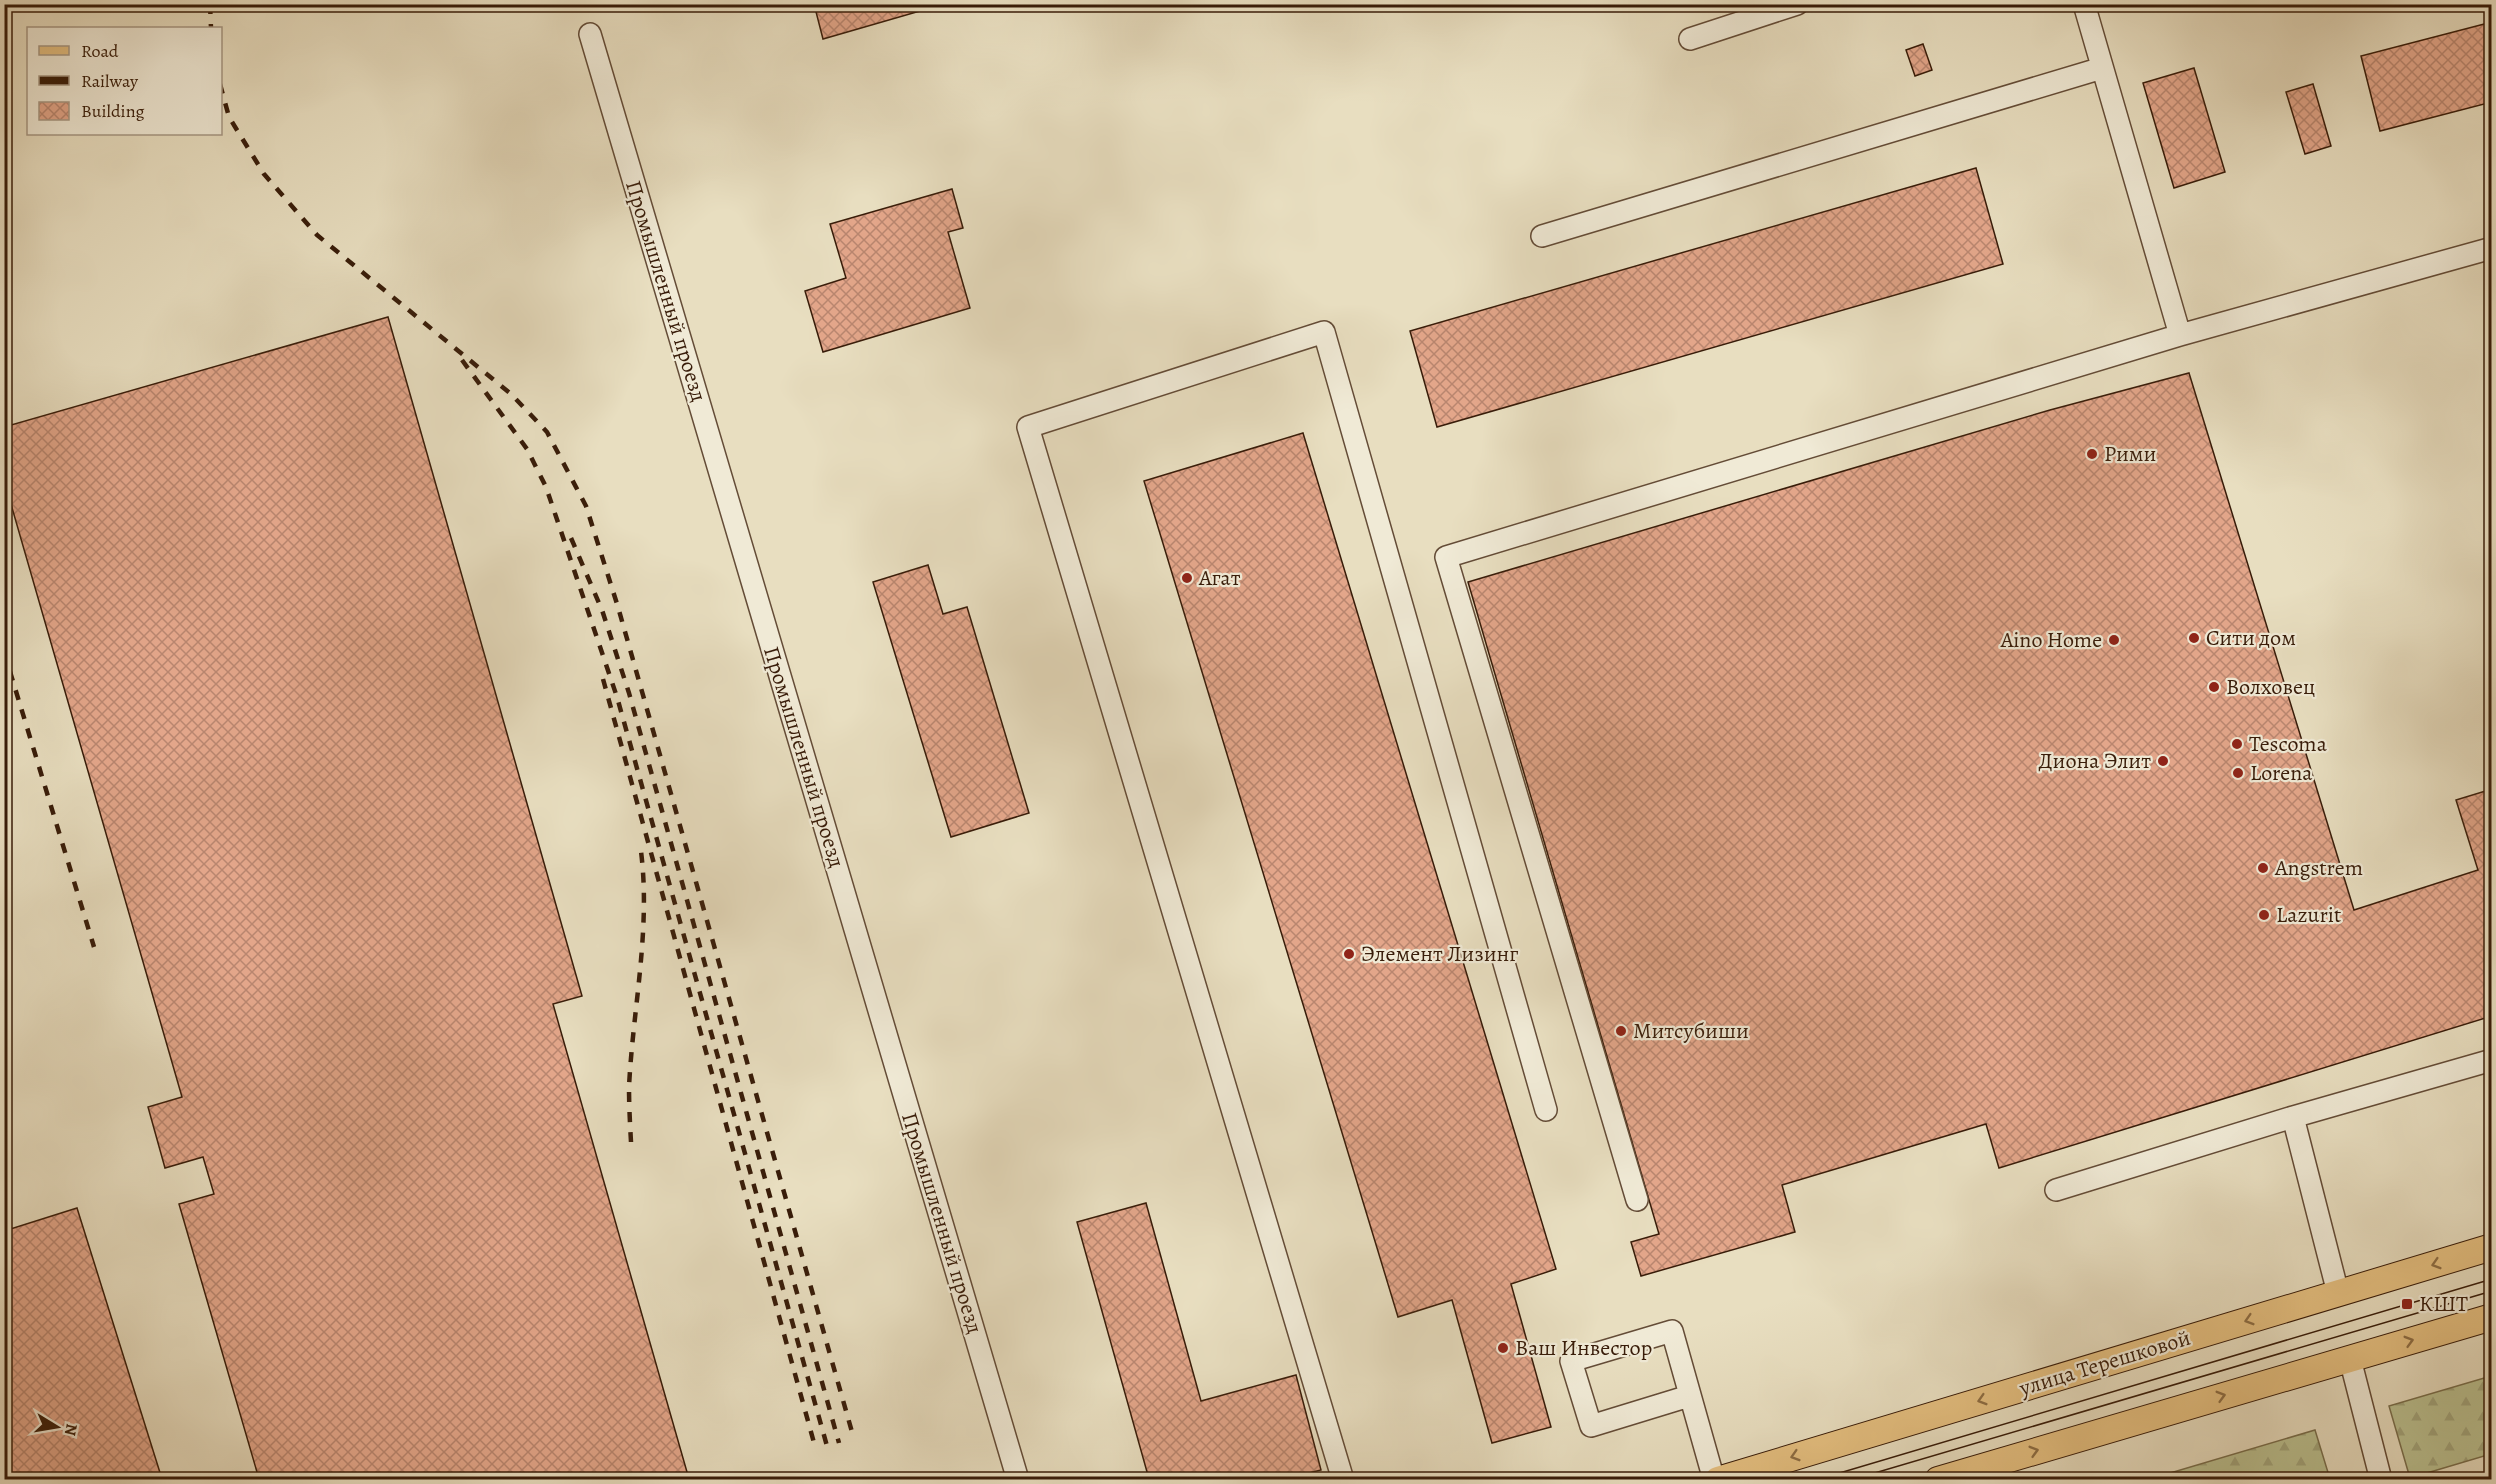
<svg xmlns="http://www.w3.org/2000/svg" width="2496" height="1484" viewBox="0 0 2496 1484" font-family="Alegreya,serif">
  <style>
    .forest { fill: url(#forest-firs); stroke: #796e4c; stroke-width: 1.5 }
    .building { fill: url(#building-cross-hatch); stroke: #381c09; stroke-width: 1.5 }
    .lines { fill: none; stroke-linecap: round; stroke-linejoin: round }
    .minor-casing { stroke: #644c37; stroke-width: 24 }
    .major-casing { stroke: #381c09; stroke-width: 28 }
    .minor { stroke: #f0ead6; stroke-width: 21 }
    .major { stroke: #e4bf80; stroke-width: 26 }
    .tram { stroke: #381c09; stroke-width: 1.5 }
    .rail { stroke: #381c09; stroke-width: 4.5; stroke-dasharray: 10 10; stroke-linecap: butt }
    .oneway { stroke: #8e6e44 }
    .poi-dot { fill: #8f2418; stroke: #f0ead6; stroke-width: 2 }
    .labels { text-anchor: middle; dominant-baseline: central; stroke-width: 4.5; stroke-linejoin: round; paint-order: stroke }
    .street-label { font-size: 22px; fill: #381c09; stroke: #f0ead6 }
    .poi-label { font-size: 22px; fill: #381c09; stroke: #f0ead6; text-anchor: start }
  </style>
  <defs>
    <pattern id="forest-firs" width="22" height="20" patternUnits="userSpaceOnUse" patternTransform="scale(1.5)"><rect width="22" height="20" fill="#bac090"/><path d="M5 1l3.5 6h-7zM16 11l3.5 6h-7z" fill="#a1a47b"/></pattern>
    <pattern id="building-cross-hatch" width="8" height="8" patternUnits="userSpaceOnUse" patternTransform="scale(1.5)"><rect width="8" height="8" fill="#e3a68a"/><path d="M0 0l8 8M0 8l8-8" fill="none" stroke="#b9866f"/></pattern>
  </defs>
  <rect width="100%" height="100%" fill="#e8dec0"/>
  <filter id="stains"><feTurbulence type="fractalNoise" baseFrequency=".00333" numOctaves="4"/><feColorMatrix values="0 0 0 0 .2 0 0 0 0 .09 0 0 0 0 .02 0 0 0 .5 -.17"/></filter>
  <radialGradient id="worn" r=".72"><stop offset=".6" stop-color="#630" stop-opacity="0"/><stop offset="1" stop-color="#630" stop-opacity=".3"/></radialGradient>
  <!-- forest -->
  <path class="forest" d="M2491,1376V1454L2410,1478L2389,1406Z
    M2315,1430L2330,1479H2150Z"/>
  <!-- building -->
  <path class="building" d="M814,4H926L927,9L823,39Z
    M2492,22V102L2380,131L2361,56Z
    M1923,44L1932,70L1915,76L1906,50Z
    M2194,68L2225,172L2174,188L2143,83Z
    M2313,84L2331,146L2305,154L2286,92Z
    M1976,168L2003,264L1437,427L1410,331Z
    M952,189L963,228L948,232L970,308L823,352L805,291L846,278L830,224Z
    M388,317L582,996L553,1004L689,1479H259L179,1204L214,1194L203,1157L165,1168L148,1107L182,1097L4,480V427Z
    M2189,373L2354,910L2478,870L2456,800L2492,789V1016L1999,1168L1986,1124L1782,1185L1795,1232L1641,1276L1631,1242L1659,1234L1468,582L2050,410Z
    M1303,433L1556,1269L1511,1284L1551,1427L1492,1443L1452,1300L1398,1317L1144,481Z
    M928,565L943,614L967,607L1029,813L951,837L873,582Z
    M1146,1203L1201,1401L1296,1375L1321,1470L1285,1479H1149L1077,1222Z
    M77,1208L162,1479H4V1231Z"/>
  <g class="lines">
    <defs>
      <path id="minor" d="M2084,4L2180,335
        M590,34L1018,1480
        M1690,39L1797,4
        M1542,236L2102,68
        M2056,1190L2293,1117
        M1637,1200L1446,557L2180,335L2492,248
        M2338,1293L2293,1117L2492,1060
        M2350,1359L2381,1480
        M1689,1396L1591,1426L1571,1361L1672,1331L1714,1480
        M1343,1480L1028,427L1324,332L1546,1110"/>
      <path id="major" d="M1718,1480L2492,1247
        M1938,1480L2492,1317"/>
    </defs>
    <!-- minor casing -->
    <use href="#minor" class="minor-casing"/>
    <!-- major casing -->
    <use href="#major" class="major-casing"/>
    <!-- minor -->
    <use href="#minor" class="minor"/>
    <!-- major -->
    <use href="#major" class="major"/>
    <!-- tram -->
    <path class="tram" d="M1816,1480L2492,1279
      M1851,1480L2492,1291"/>
    <!-- rail -->
    <path class="rail" d="M210,4L211,28
      M4,25L20,4
      M220,84L229,117L264,174L317,235L511,394L547,432L586,506L618,607L854,1439
      M462,360L527,449L546,487L617,697L827,1446
      M571,538L602,610L629,693L839,1443
      M4,652L94,947
      M603,679L816,1450
      M631,1142C630,1124 629,1105 629,1087C633,1006 652,925 640,844"/>
  </g>
  <!-- one-way arrows -->
  <defs><path id="oneway-chevron" d="M-2-3.5L2.5 0L-2 3.5" fill="none" stroke-width="1.6" stroke-linecap="round" stroke-linejoin="round" transform="scale(1.5)"/></defs>
  <g class="oneway">
    <use href="#oneway-chevron" transform="translate(2436 1264) rotate(163)"/>
    <use href="#oneway-chevron" transform="translate(2249 1320) rotate(163)"/>
    <use href="#oneway-chevron" transform="translate(2409 1341) rotate(-16)"/>
    <use href="#oneway-chevron" transform="translate(2221 1396) rotate(-16)"/>
    <use href="#oneway-chevron" transform="translate(1982 1400) rotate(163)"/>
    <use href="#oneway-chevron" transform="translate(2034 1451) rotate(-16)"/>
    <use href="#oneway-chevron" transform="translate(1795 1456) rotate(163)"/>
  </g>
  <!-- markers -->
  <g class="poi-dot">
    <circle cx="2092" cy="454" r="6"/>
    <circle cx="1187" cy="578" r="6"/>
    <circle cx="2194" cy="638" r="6"/>
    <circle cx="2114" cy="640" r="6"/>
    <circle cx="2214" cy="687" r="6"/>
    <circle cx="2237" cy="744" r="6"/>
    <circle cx="2163" cy="761" r="6"/>
    <circle cx="2238" cy="773" r="6"/>
    <circle cx="2263" cy="868" r="6"/>
    <circle cx="2264" cy="915" r="6"/>
    <circle cx="1349" cy="954" r="6"/>
    <circle cx="1621" cy="1031" r="6"/>
    <rect x="2401" y="1298" width="12" height="12" rx="3"/>
    <circle cx="1503" cy="1348" r="6"/>
  </g>
  <g class="labels">
    <!-- street labels -->
    <g class="street-label">
      <text transform="translate(666 291) rotate(73)">Промышленный проезд</text>
      <text transform="translate(804 757) rotate(73)">Промышленный проезд</text>
      <text transform="translate(942 1223) rotate(73)">Промышленный проезд</text>
      <text transform="translate(2105 1363) rotate(-17)">улица Терешковой</text>
    </g>
    <!-- poi labels -->
    <g class="poi-label">
      <text x="2104" y="454">Рими</text>
      <text x="1199" y="578">Агат</text>
      <text x="2206" y="638">Сити дом</text>
      <text x="2102" y="640" text-anchor="end">Aino Home</text>
      <text x="2226" y="687">Волховец</text>
      <text x="2249" y="744">Tescoma</text>
      <text x="2151" y="761" text-anchor="end">Диона Элит</text>
      <text x="2250" y="773">Lorena</text>
      <text x="2275" y="868">Angstrem</text>
      <text x="2276" y="915">Lazurit</text>
      <text x="1361" y="954">Элемент Лизинг</text>
      <text x="1633" y="1031">Митсубиши</text>
      <text x="2419" y="1304">КШТ</text>
      <text x="1515" y="1348">Ваш Инвестор</text>
    </g>
  </g>
  <!-- margin -->
  <rect width="2496" height="1484" fill="none" stroke="#e8dec0" stroke-width="24"/>
  <rect x="6" y="6" width="2484" height="1472" fill="none" stroke="#381c09" stroke-width="3"/>
  <rect x="12" y="12" width="2472" height="1460" fill="none" stroke="#381c09" stroke-width="1.5"/>
  <!-- legend -->
  <rect x="27" y="27" width="195" height="108" fill="#f0ead6" stroke="#a69884" stroke-width="1.5"/>
  <rect x="39" y="46" width="30" height="9" fill="#e4bf80" stroke="#a69884" stroke-width="1.5"/>
  <text x="81" y="57" font-size="18" fill="#381c09">Road</text>
  <rect x="39" y="76" width="30" height="9" fill="#381c09" stroke="#a69884" stroke-width="1.5"/>
  <text x="81" y="87" font-size="18" fill="#381c09">Railway</text>
  <rect x="39" y="102" width="30" height="18" fill="url(#building-cross-hatch)" stroke="#a69884" stroke-width="1.5"/>
  <text x="81" y="117" font-size="18" fill="#381c09">Building</text>
  <!-- north arrow -->
  <g transform="translate(57 1427) rotate(101)" stroke="#f0ead6" stroke-width="4.5" paint-order="stroke">
  <path d="M0-4.5L10 22L0 15L-10 22Z" fill="#381c09"/>
  <text y="-9" font-size="16" font-weight="bold" text-anchor="middle" fill="#381c09">N</text>
  </g>
  <rect width="100%" height="100%" filter="url(#stains)"/>
  <rect width="100%" height="100%" fill="url(#worn)"/>
</svg>
